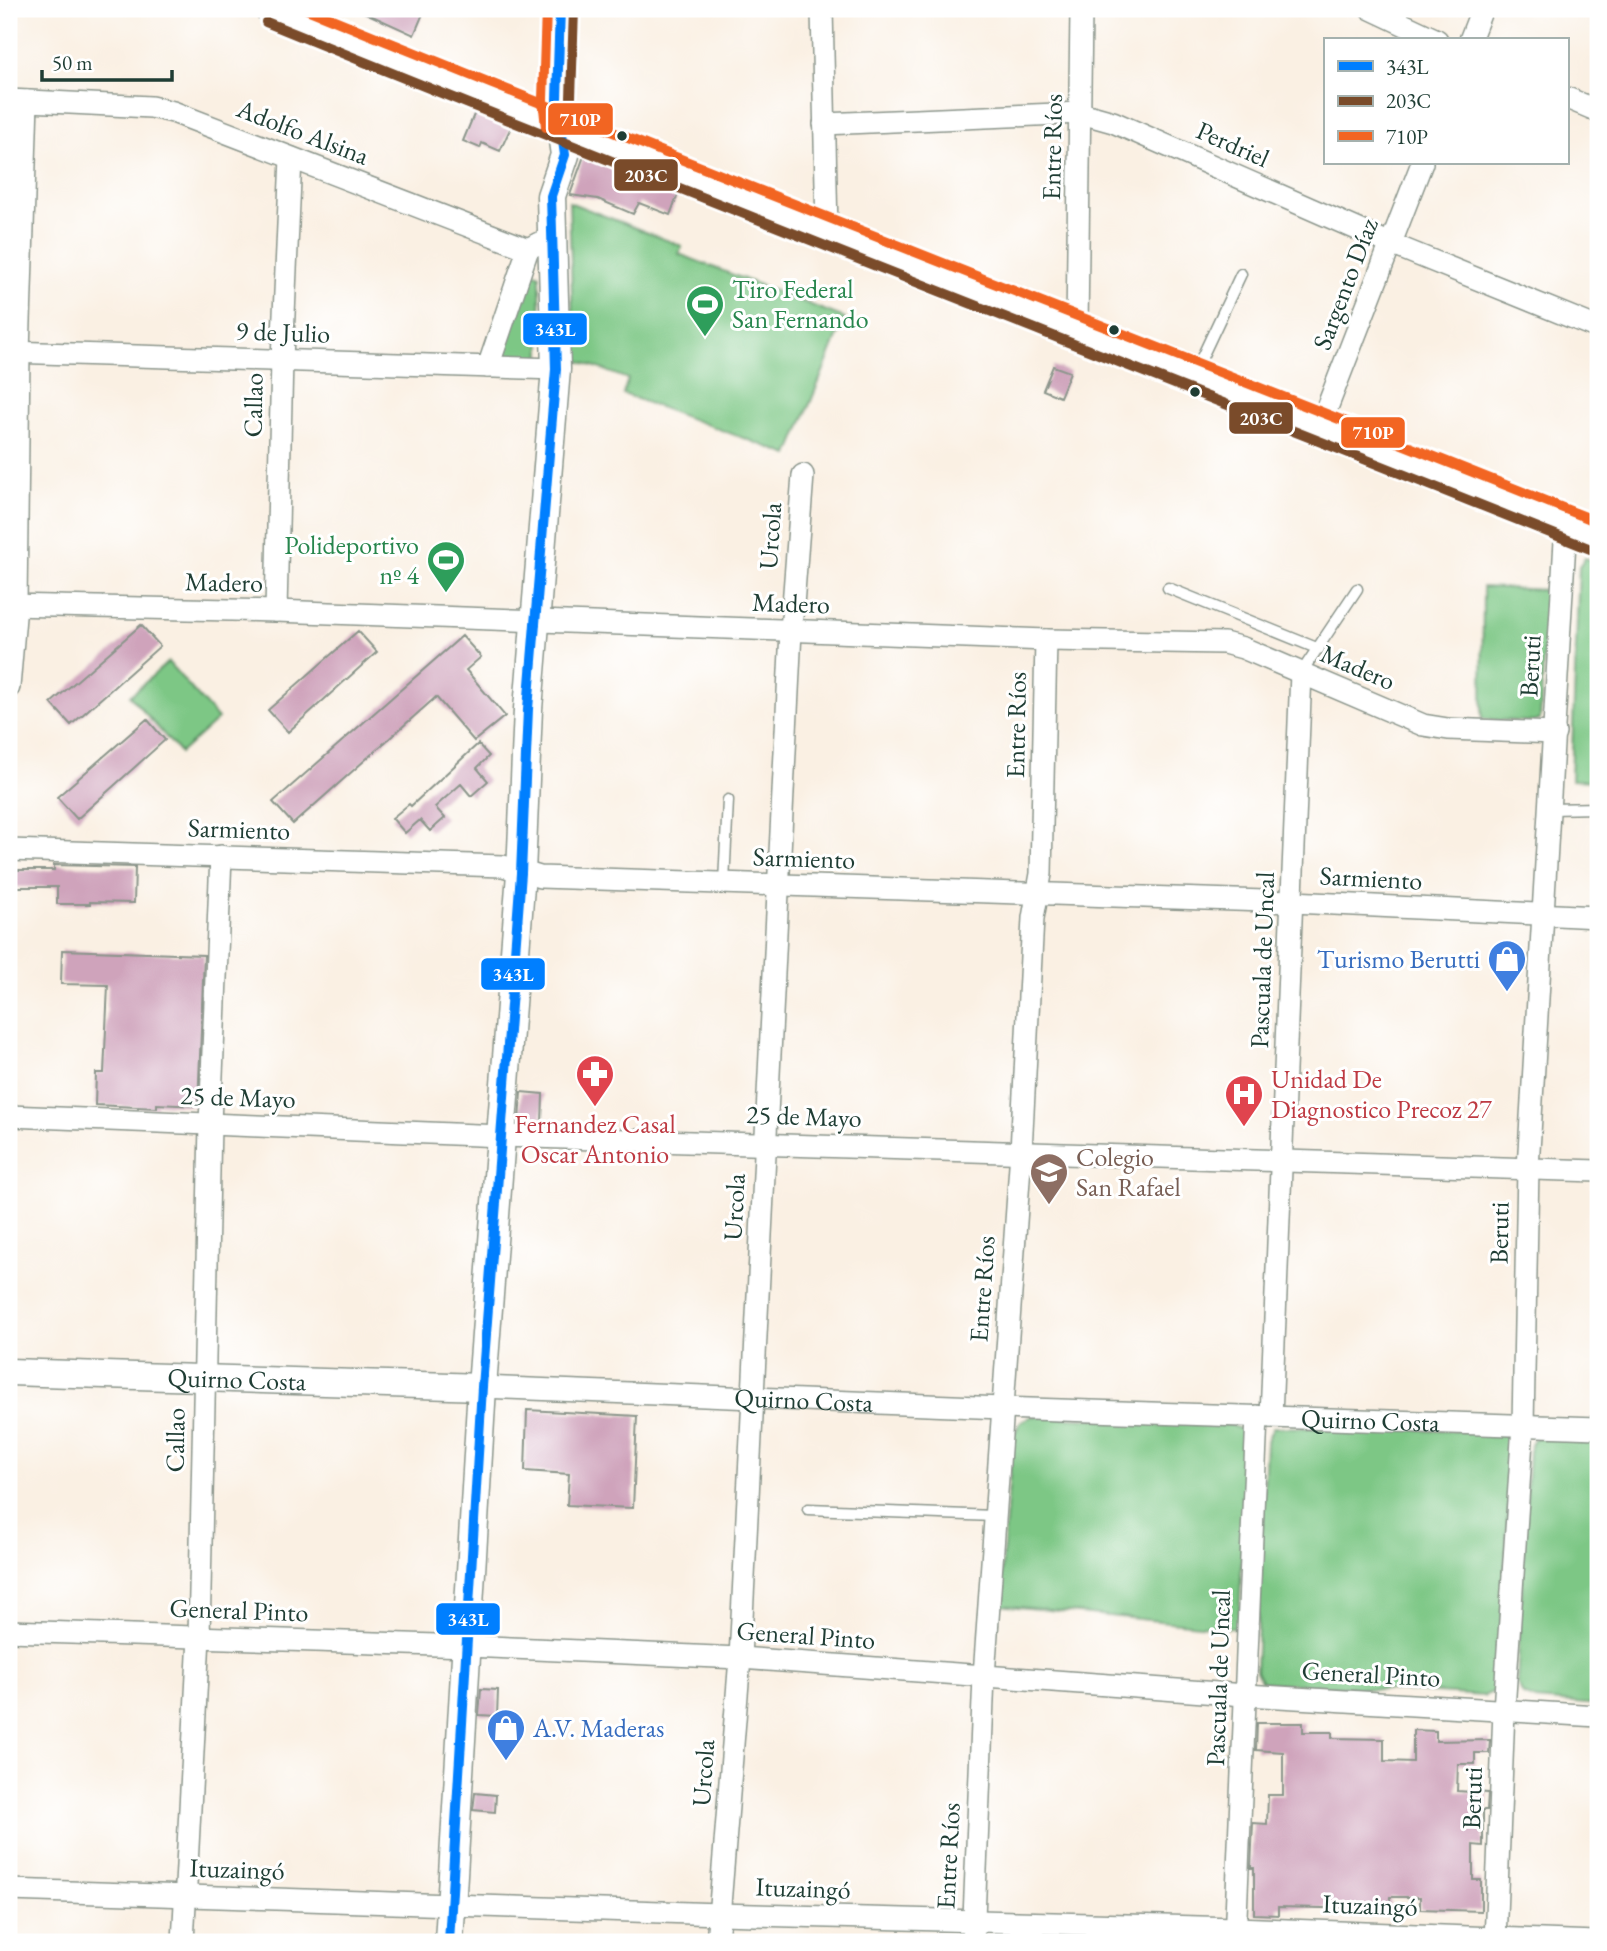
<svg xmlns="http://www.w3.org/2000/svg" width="1607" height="1951" viewBox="0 0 1607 1951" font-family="'EB Garamond',serif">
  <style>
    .green { fill: #7dc785; stroke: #4e825c; stroke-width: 2 }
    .building { fill: #cfa3bb }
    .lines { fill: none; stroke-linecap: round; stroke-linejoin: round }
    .service-casing { stroke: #8c968c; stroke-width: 13 }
    .minor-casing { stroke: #8c968c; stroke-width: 24 }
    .tertiary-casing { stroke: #8c968c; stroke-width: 29 }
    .secondary-casing { stroke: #8c968c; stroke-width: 31 }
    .primary-casing { stroke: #8c968c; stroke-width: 34 }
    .service { stroke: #fff; stroke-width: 10 }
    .minor { stroke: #fff; stroke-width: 21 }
    .tertiary { stroke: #fff; stroke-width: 26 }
    .secondary { stroke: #fff; stroke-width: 28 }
    .primary { stroke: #fff; stroke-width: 32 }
    .bus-1-casing { stroke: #fff; stroke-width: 16 }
    .bus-2-casing { stroke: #fff; stroke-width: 16 }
    .bus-3-casing { stroke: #fff; stroke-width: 16 }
    .bus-1 { stroke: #007fff; stroke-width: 10 }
    .bus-2 { stroke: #7a4b2a; stroke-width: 10 }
    .bus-3 { stroke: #f26522; stroke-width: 10 }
    .bus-dot { fill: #1f3d34; stroke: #fff; stroke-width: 2.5 }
    .labels { text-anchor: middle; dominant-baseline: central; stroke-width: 6; stroke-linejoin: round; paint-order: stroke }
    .street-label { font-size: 26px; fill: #1f3d34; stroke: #fff }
    .leisure-label { font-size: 26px; fill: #27864d; stroke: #fff; text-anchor: start }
    .shop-label { font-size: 26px; fill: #366cbe; stroke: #fff; text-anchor: end }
    .health-label { font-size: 26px; fill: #be3a42; stroke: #fff; text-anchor: start }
    .education-label { font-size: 26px; fill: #785e54; stroke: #fff; text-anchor: start }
    .line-badge { stroke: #fff; stroke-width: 2.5 }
    .badge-label { font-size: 19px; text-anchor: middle; font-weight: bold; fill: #fff }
  </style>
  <rect width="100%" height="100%" fill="#fff"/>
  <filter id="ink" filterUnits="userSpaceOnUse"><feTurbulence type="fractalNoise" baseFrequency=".0143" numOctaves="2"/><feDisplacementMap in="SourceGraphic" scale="14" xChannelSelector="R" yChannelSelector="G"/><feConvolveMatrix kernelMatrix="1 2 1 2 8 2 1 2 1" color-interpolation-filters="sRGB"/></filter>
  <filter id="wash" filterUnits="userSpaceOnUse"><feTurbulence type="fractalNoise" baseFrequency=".00686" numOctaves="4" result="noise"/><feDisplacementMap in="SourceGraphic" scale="28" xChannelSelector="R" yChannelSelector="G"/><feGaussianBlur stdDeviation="1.57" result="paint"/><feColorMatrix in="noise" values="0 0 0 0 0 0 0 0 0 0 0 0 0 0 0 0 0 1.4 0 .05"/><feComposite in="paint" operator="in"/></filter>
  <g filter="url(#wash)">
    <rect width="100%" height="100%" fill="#faf0e3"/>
    <!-- green -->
    <path class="green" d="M569,202L682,246L679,254L845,318L789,455L623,394L628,379L574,359Z
      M533,272L540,275L541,358L500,357L514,314Z
      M1585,558L1595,561L1598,570V781L1571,780L1579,566Z
      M1483,587L1547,590L1540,720L1534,722L1482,719Z
      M168,662L218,719L180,753L130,696Z
      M1032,1416L1231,1425L1242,1430L1246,1442L1239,1629L999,1605L1013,1436L1020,1423Z
      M1273,1427L1497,1431L1507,1437L1512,1445L1498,1685L1493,1692L1484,1696L1262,1682L1256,1671L1266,1443Z
      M1543,1434L1598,1435V1705L1535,1700L1523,1695L1517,1683L1529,1451L1533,1440Z"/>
    <g id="blocks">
      <!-- building -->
      <path class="building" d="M357,9H425L414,35Z
        M475,112L511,127L500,151L482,143L480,148L463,141Z
        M584,156L678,194L670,215L639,203L633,214L598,199L570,195Z
        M1053,366L1070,372L1060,397L1043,390Z
        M141,625L160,646L71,725L51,703Z
        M358,631L377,652L288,732L268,710Z
        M462,636L481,657L466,670L505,716L474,741L436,697L293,824L273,802Z
        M147,719L165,740L77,819L57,797Z
        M478,744L489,756L477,768L488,781L471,796L461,784L435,807L445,818L430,831L420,820L405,833L392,818L409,804L411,806Z
        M54,865L135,867L134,903L90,902V904H57V887H15V870H54Z
        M62,950L204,955L198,1106L157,1104V1108L95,1105L96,1073H104L108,985L61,984Z
        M521,1092L543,1094L542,1124L521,1123L519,1121Z
        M527,1410L637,1416L633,1508L567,1505L569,1474L525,1471Z
        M481,1689L498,1690L497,1716L479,1715Z
        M1257,1723H1303V1732H1332V1738L1384,1739V1761L1413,1762V1730L1436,1731V1741L1490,1740L1489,1753H1475V1764H1458L1457,1791L1488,1793L1487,1810H1483V1846L1473,1845V1880H1481V1911L1420,1909V1897H1390L1389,1914L1367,1913L1368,1909L1278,1907V1915L1254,1914V1868H1251L1253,1823L1267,1824L1268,1795H1283V1752L1256,1750Z
        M475,1793L496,1795L495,1812L473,1810Z"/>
    </g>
  </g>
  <g filter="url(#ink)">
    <use href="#blocks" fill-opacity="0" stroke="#8c968c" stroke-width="2"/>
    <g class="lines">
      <defs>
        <path id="service" d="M1195,372L1241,274
          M1589,531L1598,511
          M1168,588L1319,649
          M1301,673L1357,589
          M1550,809L1598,808
          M724,883L728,800
          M808,1509L994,1516"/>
        <g id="minor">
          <path d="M822,9L827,230"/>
          <path d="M1371,9L1437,40"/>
          <path d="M1470,40L1482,9"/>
          <path d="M1567,98L1598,111"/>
          <path d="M9,100L151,107L173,112L528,249"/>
          <path d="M824,124L1081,113L1113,122L1391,244L1598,328"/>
          <path d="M1077,329L1081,9"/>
          <path d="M9,352L556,369"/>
          <path d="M488,367L528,249L539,243"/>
          <path d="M1320,426L1422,163"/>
          <path d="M9,605L276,611L1046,640L1224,643L1243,648L1423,725L1448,729L1555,733"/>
          <path d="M276,611L282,359L291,158"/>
          <path d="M9,687L16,605L19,353L27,101"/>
          <path d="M9,850L503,866L540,877L1293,902L1598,917"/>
          <path d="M9,1116L502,1136L1598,1171"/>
          <path id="s1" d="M482,1387L1002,1408L1598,1428"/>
          <path d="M1271,1417L1301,673"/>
          <path d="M9,1631L467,1646L740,1658L1245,1695L1598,1716"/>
          <path d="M9,1890L720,1914L1236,1928L1596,1942"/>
          <path d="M1235,1940L1257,1416"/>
          <path d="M183,1942L199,1637L210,1124L221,856"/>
          <path d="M717,1942L740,1658L791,631L803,475"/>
          <path d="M973,1942L984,1676L1021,1151L1033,918L1041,874L1046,640"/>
          <path d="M1495,1942L1504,1710L1523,1425L1528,1168L1566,524"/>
        </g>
        <g id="tertiary">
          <path id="s2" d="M9,1372L482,1387"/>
        </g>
        <path id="secondary" d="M449,1942L482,1387L521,873L528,709L556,369L551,196L565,155L557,99L560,9"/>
        <path id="primary" d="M271,9L614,149L1077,329L1598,537"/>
      </defs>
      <!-- service casing -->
      <use href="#service" class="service-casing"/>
      <!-- minor casing -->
      <use href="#minor" class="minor-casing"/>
      <!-- tertiary casing -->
      <use href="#tertiary" class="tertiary-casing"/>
      <!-- secondary casing -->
      <use href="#secondary" class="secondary-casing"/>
      <!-- primary casing -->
      <use href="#primary" class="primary-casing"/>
      <!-- service -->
      <use href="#service" class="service"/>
      <!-- minor -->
      <use href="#minor" class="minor"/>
      <!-- tertiary -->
      <use href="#tertiary" class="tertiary"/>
      <!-- secondary -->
      <use href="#secondary" class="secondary"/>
      <!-- primary -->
      <use href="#primary" class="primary"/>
      <defs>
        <path id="bus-1" d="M449,1942L482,1387L521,873L528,709L556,369L551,196L565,155L557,99L560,9"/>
        <path id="bus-2" d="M266,22C707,202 1151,373 1593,550
          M574,123L571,98L574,9"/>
        <path id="bus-3" d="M307,9C736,184 1168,350 1598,522
          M546,9L543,99L546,127"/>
      </defs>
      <!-- bus-1 casing -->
      <use href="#bus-1" class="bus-1-casing"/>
      <!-- bus-2 casing -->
      <use href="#bus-2" class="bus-2-casing"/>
      <!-- bus-3 casing -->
      <use href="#bus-3" class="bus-3-casing"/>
      <!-- bus-1 -->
      <use href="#bus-1" class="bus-1"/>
      <!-- bus-2 -->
      <use href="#bus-2" class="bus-2"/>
      <!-- bus-3 -->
      <use href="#bus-3" class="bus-3"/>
    </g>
  </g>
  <!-- icons -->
  <defs>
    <symbol id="stadium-pin" viewBox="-11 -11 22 30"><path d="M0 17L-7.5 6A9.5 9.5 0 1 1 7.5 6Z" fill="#2e9e5b" stroke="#fff"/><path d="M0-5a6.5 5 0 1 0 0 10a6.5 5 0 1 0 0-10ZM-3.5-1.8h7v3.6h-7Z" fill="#fff"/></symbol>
    <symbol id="shop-pin" viewBox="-11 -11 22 30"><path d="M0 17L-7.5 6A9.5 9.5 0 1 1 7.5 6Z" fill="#3f7fe0" stroke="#fff"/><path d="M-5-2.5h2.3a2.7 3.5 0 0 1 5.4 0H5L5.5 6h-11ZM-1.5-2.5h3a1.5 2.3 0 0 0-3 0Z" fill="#fff"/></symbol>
    <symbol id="pharmacy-pin" viewBox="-11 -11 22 30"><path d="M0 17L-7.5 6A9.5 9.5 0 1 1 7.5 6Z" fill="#e0444e" stroke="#fff"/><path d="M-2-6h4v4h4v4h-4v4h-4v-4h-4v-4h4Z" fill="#fff"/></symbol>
    <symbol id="hospital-pin" viewBox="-11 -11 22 30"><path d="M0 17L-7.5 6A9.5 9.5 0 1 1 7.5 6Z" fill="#e0444e" stroke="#fff"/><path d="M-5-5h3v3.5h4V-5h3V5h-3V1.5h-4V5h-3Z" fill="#fff"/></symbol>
    <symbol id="school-pin" viewBox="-11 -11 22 30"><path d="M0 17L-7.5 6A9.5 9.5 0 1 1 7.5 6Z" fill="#8d6e63" stroke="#fff"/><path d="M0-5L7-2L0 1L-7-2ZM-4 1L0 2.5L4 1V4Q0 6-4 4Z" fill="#fff"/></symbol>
  </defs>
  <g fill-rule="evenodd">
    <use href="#stadium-pin" x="683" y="282" width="44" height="60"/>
    <use href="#stadium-pin" x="424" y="538" width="44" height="60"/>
    <use href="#shop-pin" x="1485" y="937" width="44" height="60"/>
    <use href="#pharmacy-pin" x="573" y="1052" width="44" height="60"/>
    <use href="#hospital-pin" x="1222" y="1072" width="44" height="60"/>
    <use href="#school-pin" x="1027" y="1150" width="44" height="60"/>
    <use href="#shop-pin" x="484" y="1706" width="44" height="60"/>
  </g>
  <!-- markers -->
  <g class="bus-dot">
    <circle cx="622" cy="136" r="6"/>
    <circle cx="1114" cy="330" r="6"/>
    <circle cx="1195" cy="392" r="6"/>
  </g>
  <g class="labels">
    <!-- street labels -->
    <g class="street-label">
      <text transform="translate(303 132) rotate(21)">Adolfo Alsina</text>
      <text transform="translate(1233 144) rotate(24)">Perdriel</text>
      <text transform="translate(1052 147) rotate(-89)">Entre Ríos</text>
      <text transform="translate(1345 284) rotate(-69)">Sargento Díaz</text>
      <text transform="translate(283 332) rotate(2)">9 de Julio</text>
      <text transform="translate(253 405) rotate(-89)">Callao</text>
      <text transform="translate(770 536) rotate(-86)">Urcola</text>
      <text transform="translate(224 582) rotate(1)">Madero</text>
      <text transform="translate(791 603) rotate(2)">Madero</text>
      <text transform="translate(1530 666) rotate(-87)">Beruti</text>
      <text transform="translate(1358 667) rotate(23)">Madero</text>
      <text transform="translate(1016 725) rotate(-89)">Entre Ríos</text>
      <text transform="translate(239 829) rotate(2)">Sarmiento</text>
      <text transform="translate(804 858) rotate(2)">Sarmiento</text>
      <text transform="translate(1371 878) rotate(3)">Sarmiento</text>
      <text transform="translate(1262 960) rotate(-88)">Pascuala de Uncal</text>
      <text transform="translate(238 1097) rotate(2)">25 de Mayo</text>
      <text transform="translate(804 1116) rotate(2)">25 de Mayo</text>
      <text transform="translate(734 1207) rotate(-87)">Urcola</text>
      <text transform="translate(1499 1233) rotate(-89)">Beruti</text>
      <text transform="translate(982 1289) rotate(-86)">Entre Ríos</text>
      <text stroke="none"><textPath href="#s2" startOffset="228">Quirno Costa</textPath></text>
      <text stroke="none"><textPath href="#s1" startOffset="322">Quirno Costa</textPath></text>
      <text stroke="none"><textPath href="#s1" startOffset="889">Quirno Costa</textPath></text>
      <text transform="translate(175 1440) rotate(-89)">Callao</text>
      <text transform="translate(239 1610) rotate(2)">General Pinto</text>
      <text transform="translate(806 1635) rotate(4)">General Pinto</text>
      <text transform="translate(1371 1674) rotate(3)">General Pinto</text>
      <text transform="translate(1218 1678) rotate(-88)">Pascuala de Uncal</text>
      <text transform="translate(703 1773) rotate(-86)">Urcola</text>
      <text transform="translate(1472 1798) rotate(-88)">Beruti</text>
      <text transform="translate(948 1856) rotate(-87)">Entre Ríos</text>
      <text transform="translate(237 1869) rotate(2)">Ituzaingó</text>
      <text transform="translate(803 1888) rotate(2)">Ituzaingó</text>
      <text transform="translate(1370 1905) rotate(2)">Ituzaingó</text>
    </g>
    <!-- leisure labels -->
    <g class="leisure-label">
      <text x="732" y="289">Tiro Federal<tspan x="732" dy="30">San Fernando</tspan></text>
      <text x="419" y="545" text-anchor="end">Polideportivo<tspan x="419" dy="30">nº 4</tspan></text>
    </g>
    <!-- shop labels -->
    <g class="shop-label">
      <text x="1480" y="959">Turismo Berutti</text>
      <text x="533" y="1728" text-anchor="start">A.V. Maderas</text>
    </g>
    <!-- health labels -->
    <g class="health-label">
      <text x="1271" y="1079">Unidad De<tspan x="1271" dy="30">Diagnostico Precoz 27</tspan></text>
      <text x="595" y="1124" text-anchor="middle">Fernandez Casal<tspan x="595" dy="30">Oscar Antonio</tspan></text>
    </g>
    <!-- education labels -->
    <g class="education-label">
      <text x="1076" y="1157">Colegio<tspan x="1076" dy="30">San Rafael</tspan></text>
    </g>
  </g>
  <g class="line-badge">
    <rect x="547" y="102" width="67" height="34" rx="7" fill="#f26522"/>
    <rect x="613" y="158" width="66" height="34" rx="7" fill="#7a4b2a"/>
    <rect x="522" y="312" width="66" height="34" rx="7" fill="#007fff"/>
    <rect x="1228" y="401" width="66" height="34" rx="7" fill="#7a4b2a"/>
    <rect x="1340" y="416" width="66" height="33" rx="7" fill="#f26522"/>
    <rect x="480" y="957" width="66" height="34" rx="7" fill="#007fff"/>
    <rect x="435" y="1602" width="66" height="34" rx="7" fill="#007fff"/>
  </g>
  <g class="badge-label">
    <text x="580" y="126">710P</text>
    <text x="646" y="182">203C</text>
    <text x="555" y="336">343L</text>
    <text x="1261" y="425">203C</text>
    <text x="1373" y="439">710P</text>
    <text x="513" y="981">343L</text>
    <text x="468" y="1626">343L</text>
  </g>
  <!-- margin -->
  <rect width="1607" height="1951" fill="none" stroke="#fff" stroke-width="35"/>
  <!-- legend -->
  <rect x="1324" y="38" width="245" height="126" fill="#ffffff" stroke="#a5b1ae" stroke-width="2"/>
  <rect x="1338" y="61" width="35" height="10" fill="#007fff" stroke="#a5b1ae" stroke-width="2"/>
  <text x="1386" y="74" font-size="21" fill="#1f3d34">343L</text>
  <rect x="1338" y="96" width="35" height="10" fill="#7a4b2a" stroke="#a5b1ae" stroke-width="2"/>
  <text x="1386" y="108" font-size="21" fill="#1f3d34">203C</text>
  <rect x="1338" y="131" width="35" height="10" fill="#f26522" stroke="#a5b1ae" stroke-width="2"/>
  <text x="1386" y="144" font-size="21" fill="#1f3d34">710P</text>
  <!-- scale -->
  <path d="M42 70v10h130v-10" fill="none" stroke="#1f3d34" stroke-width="3.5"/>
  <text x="52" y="70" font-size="21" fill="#1f3d34" stroke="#ffffff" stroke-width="5" paint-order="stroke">50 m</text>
</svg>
